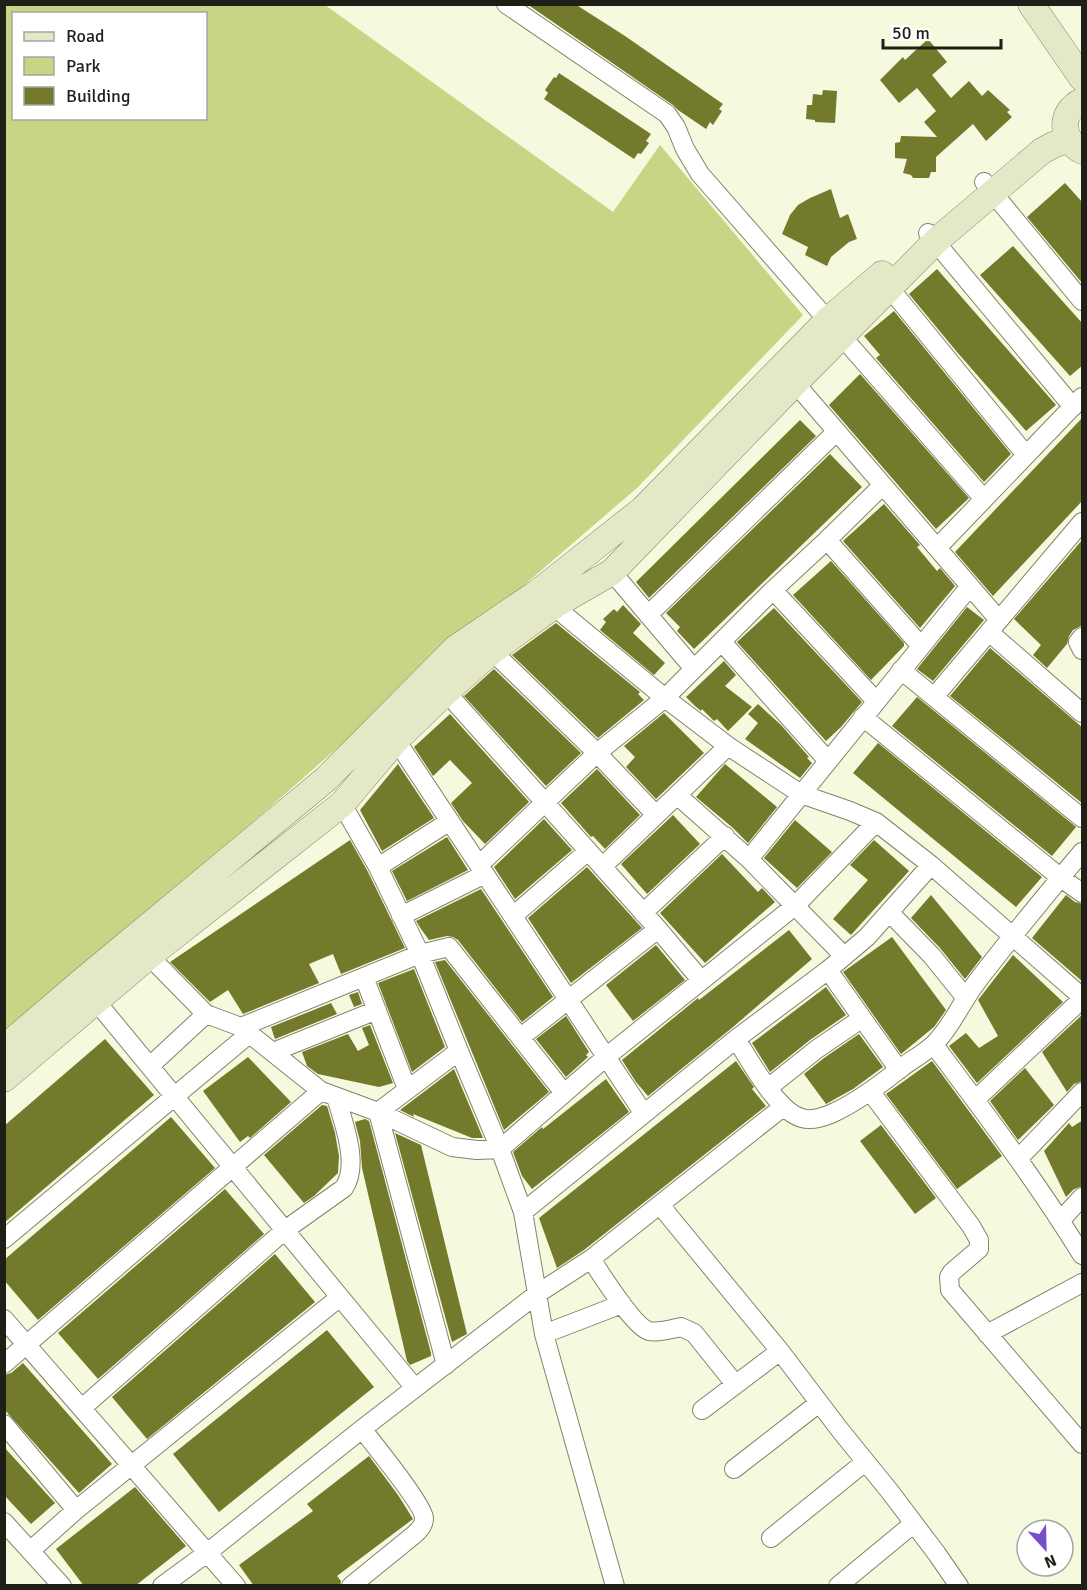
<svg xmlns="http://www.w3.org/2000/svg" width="1087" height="1590" viewBox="0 0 1087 1590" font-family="Signika,sans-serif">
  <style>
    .green { fill: #cad485; fill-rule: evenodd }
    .building { fill: #737a2c }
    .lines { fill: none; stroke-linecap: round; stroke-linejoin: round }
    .street-casing { stroke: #80846b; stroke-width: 20 }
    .secondary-casing { stroke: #80846b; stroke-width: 27 }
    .street { stroke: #fff; stroke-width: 18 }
    .secondary { stroke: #e5e8c7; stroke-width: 26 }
  </style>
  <rect width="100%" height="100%" fill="#f5f9dd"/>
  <!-- green -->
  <path class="green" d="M5,5H325L613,212L660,145L803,315L637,488L459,641L111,947L5,1053ZM14,14H206V118H14Z"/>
  <!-- building -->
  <path class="building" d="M527,4H575L625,36L723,104L719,109L722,111L713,125L710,122L706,129L678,110L673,105Z
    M928,39L947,62L932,75L951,98L969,81L982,96L988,90L1010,110L1007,112L1012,117L986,141L973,124L936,157V172H931L929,178H913L911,175L903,173L907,159L895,158V143L900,142L901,136L937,137L924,122L936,111L917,88L899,103L880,80L903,57L905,60Z
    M559,73L651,134L646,141L649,143L641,154L638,153L634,159L544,99L548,93L545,90L554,77L556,78Z
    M823,90L837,91L835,123L815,122V120L806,119L807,105H812L813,94L822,95Z
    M1065,183L1083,203V284L1027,217Z
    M831,189L840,218L848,214L857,239L849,242L831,257L827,266L805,255L808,247L782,234L790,215L798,205L810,198Z
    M1013,246L1083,324V365L1070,376L980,275Z
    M937,269L1056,405L1026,431L957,352L909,294Z
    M894,311L1011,454L984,482L876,358L880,355L864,336Z
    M860,374L969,498L936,529L829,405Z
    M1083,417V500L993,596L955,552Z
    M800,420L816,436L649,598L636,582Z
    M830,454L862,487L694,649L677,631L680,627L666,613Z
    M884,504L920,545L917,547L937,571L940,568L955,586L920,628L843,541Z
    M1083,539V625L1073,630L1069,636L1067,644L1047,668L1033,655L1041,645L1014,619Z
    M831,561L904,643V646L871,680L793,595Z
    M623,605L641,624L633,633L665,663L654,675L600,630L606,622L603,619L614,609L617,612Z
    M967,607L984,620L933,681L917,669Z
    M774,608L862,702L841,727L826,741L737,642Z
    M556,623L640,692L638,694L644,700L598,738L512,655Z
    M990,648L1083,728V804L950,696Z
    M724,661L736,675L725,686L752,707L728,731L717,719L714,721L702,709L701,711L695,706L686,697Z
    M494,669L581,753L546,786L464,696Z
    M917,697L1076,827L1052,856L892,726Z
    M758,704L781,725L809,757L807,758L812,763L800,778L745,739L758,723L748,714Z
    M664,713L704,753L656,799L626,767L635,757L624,746Z
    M450,714L529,802L485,844L463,821L451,803L472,783L450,760L433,776L414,747Z
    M878,743L1042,877L1016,907L853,773Z
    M398,764L434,818L382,851L360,810Z
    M725,764L777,807L748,843L733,828L696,797Z
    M597,769L640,815L605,849L593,836L591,837L561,803Z
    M673,815L700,844L647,894L621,864Z
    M544,819L572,850L515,899L494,867Z
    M795,820L832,852L797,888L764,858Z
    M447,837L468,870L407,901L392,871Z
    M350,840L368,872L405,948L341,974L333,954L309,964L319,983L243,1014L228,990L210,1002L170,962Z
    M874,840L909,871L851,935L833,919L868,880L850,865Z
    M722,854L758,892L762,888L775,902L705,963L660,913Z
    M587,867L642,928L571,983L528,918Z
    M481,889L553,997L522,1022L458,940L453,937L447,936L429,940L421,929L416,921Z
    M931,895L982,957L965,979L940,948L911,918Z
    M1066,895L1075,902L1083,904V982L1032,938Z
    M789,930L812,959L733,1027L648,1096L636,1082L622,1060L698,998L699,1000Z
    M892,937L946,1010L934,1027L901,1054L843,972Z
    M656,945L685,980L633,1021L606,985Z
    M1013,955L1063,1002L977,1083L949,1046L966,1033L979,1048L998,1036L978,1000Z
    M445,960L549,1092L504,1130L435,962Z
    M414,969L445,1047L412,1072L378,983Z
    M826,987L846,1015L810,1040L770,1072L752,1043Z
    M358,992L362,1004L354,1007L349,995Z
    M331,1003L337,1014L275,1039L271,1027Z
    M1083,1014V1081L1074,1084L1067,1092L1042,1052Z
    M566,1016L589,1052L586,1055L588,1057L566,1077L536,1039Z
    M370,1025L393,1083L379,1087L318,1074L307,1066L302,1052L348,1034L358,1051L369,1045L362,1028Z
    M859,1034L883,1067L853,1089L826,1104L804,1074L824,1058Z
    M105,1039L154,1095L4,1223V1126Z
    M248,1057L291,1102L250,1138L248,1136L240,1142L203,1091Z
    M736,1061L754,1087L752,1089L766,1106L584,1250L557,1268L539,1218Z
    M932,1061L1002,1156L957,1189L886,1094Z
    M1025,1068L1054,1105L1018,1140L990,1101Z
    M454,1069L483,1138H472L413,1114L414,1117L400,1110Z
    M606,1079L629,1112L532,1189L522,1176L513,1152L542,1127L543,1129Z
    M322,1105L327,1106L335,1133L339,1156L338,1173L314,1196L304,1203L264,1155Z
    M171,1117L215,1168L38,1320L4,1280V1260Z
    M365,1119L369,1121L431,1353V1356L410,1365L407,1361L362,1168L360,1141L355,1122Z
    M1083,1120V1186L1074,1189L1066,1197L1044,1151L1069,1123L1072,1127Z
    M881,1125L936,1198L915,1214L860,1141Z
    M395,1133L421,1145L467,1334L452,1342Z
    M225,1189L264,1234L98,1379L58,1333Z
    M275,1254L315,1302L147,1439L112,1397Z
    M327,1330L374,1387L219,1512L173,1454Z
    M23,1363L112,1464L79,1493L4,1409V1375L11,1373Z
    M4,1447L55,1503L31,1524L4,1495Z
    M369,1456L398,1495L413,1519L337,1576L341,1581L340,1586H254L239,1565L313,1511L307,1504Z
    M135,1487L186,1546L135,1586H84L56,1549Z"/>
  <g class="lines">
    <defs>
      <path id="street" d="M506,4L667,114L676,127L685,149L700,174L984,499
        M984,182L1082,301
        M928,233L1073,407
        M883,280L1026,455
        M795,383L999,620
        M827,540L921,646
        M937,548L1082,397
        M612,572L694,669
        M773,590L876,701
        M545,599L665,698L728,746L801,794L850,811L876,822L931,865L1082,997
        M648,615L836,432
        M989,632L1082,713
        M1082,637L1078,642L1082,650
        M722,642L828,761
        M492,651L597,753L656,815
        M901,670L1082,818
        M446,692L658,929L701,980
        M934,697L1082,522
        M863,717L1061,878L1082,893
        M396,740L644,1114
        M677,795L749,859L844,956
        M342,804L378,867L420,954L459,1051L500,1149L523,1212L544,1334L615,1586
        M749,859L970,586
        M479,865L597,753L665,698L773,590L827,540L883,485
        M378,867L450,821
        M602,867L728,746
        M643,913L725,836
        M890,913L932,956L965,997
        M401,916L485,874
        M513,916L588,851
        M149,956L206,1014
        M828,970L899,1070
        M364,977L407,1089
        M90,994L415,1388
        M241,1027L420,954L449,947L564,1093
        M521,1037L658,929
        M736,1039C750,1060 777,1112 802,1118C811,1121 824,1117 833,1113C859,1101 883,1082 905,1065C915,1058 926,1052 935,1043C952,1026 961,1003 976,983C1010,938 1046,895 1082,852
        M934,1045C985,1113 1037,1182 1082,1255
        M273,1052L377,1010
        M150,1066L206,1014L241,1027L321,1091L378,1112L452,1147L477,1150L500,1149L606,1057L796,905L876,822
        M768,1088L817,1049L861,1019
        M870,1091L971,1226L979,1240V1249L952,1272L949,1277L950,1290L1082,1444
        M975,1100L1082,999
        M1019,1158L1082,1092
        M660,1205L780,1351L840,1430L891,1493L937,1554L959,1586
        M523,1212L736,1039L828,970L867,937L931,865
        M1061,1220L1082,1197
        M4,1239L249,1034
        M591,1259C601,1274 634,1327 649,1331C658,1333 672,1329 681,1327L694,1333L735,1384
        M4,1319L236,1586
        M544,1334L622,1304
        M987,1334L1082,1283
        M4,1364L321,1091
        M446,1365L378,1112L459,1051
        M82,1408L285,1230L344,1188C360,1164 343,1122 336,1097
        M702,1410L780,1351
        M4,1424L76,1510
        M734,1469L819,1403
        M4,1522L62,1586
        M771,1538L865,1462
        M30,1551L76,1510L340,1297
        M162,1586L207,1553L362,1429L537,1294L591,1259L783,1107
        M351,1586L415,1534C420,1529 424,1525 424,1518C424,1506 373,1443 362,1429
        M838,1586L913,1524"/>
      <path id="secondary" d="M1031,4L1082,78
        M1082,151C1060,139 1059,112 1082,101
        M4,1048L81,982L326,779L456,648L537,593L643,509L827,321L882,274
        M4,1079L149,956L342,804L396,740L446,692L492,651L555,605L612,572L795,383L936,241L1042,151L1055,144L1069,140"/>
    </defs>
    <!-- street casing -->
    <use href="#street" class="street-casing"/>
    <!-- secondary casing -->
    <use href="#secondary" class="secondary-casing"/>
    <!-- street -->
    <use href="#street" class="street"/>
    <!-- secondary -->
    <use href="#secondary" class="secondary"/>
  </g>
  <!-- border -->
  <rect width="1087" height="1590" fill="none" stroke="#1e1f16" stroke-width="12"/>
  <!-- legend -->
  <rect x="12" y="12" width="195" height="108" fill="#ffffff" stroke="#a5a5a2" stroke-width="1.5"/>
  <rect x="24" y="32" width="30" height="9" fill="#e5e8c7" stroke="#a5a5a2" stroke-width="1.5"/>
  <text x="66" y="42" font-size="18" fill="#1e1f16">Road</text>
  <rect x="24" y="57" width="30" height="18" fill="#cad485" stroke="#a5a5a2" stroke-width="1.5"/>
  <text x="66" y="72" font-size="18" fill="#1e1f16">Park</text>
  <rect x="24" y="87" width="30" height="18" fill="#737a2c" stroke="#a5a5a2" stroke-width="1.5"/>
  <text x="66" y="102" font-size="18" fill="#1e1f16">Building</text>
  <!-- north arrow -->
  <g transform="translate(1045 1548) rotate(158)"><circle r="28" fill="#ffffff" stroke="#a5a5a2" stroke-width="1.5"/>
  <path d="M0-4.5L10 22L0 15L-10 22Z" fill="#7650c9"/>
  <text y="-9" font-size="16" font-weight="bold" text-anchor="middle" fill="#1e1f16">N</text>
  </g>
  <!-- scale -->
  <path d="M883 39v9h118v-9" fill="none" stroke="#1e1f16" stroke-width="3"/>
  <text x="892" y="39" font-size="18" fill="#1e1f16" stroke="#ffffff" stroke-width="4.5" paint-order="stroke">50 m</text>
</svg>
